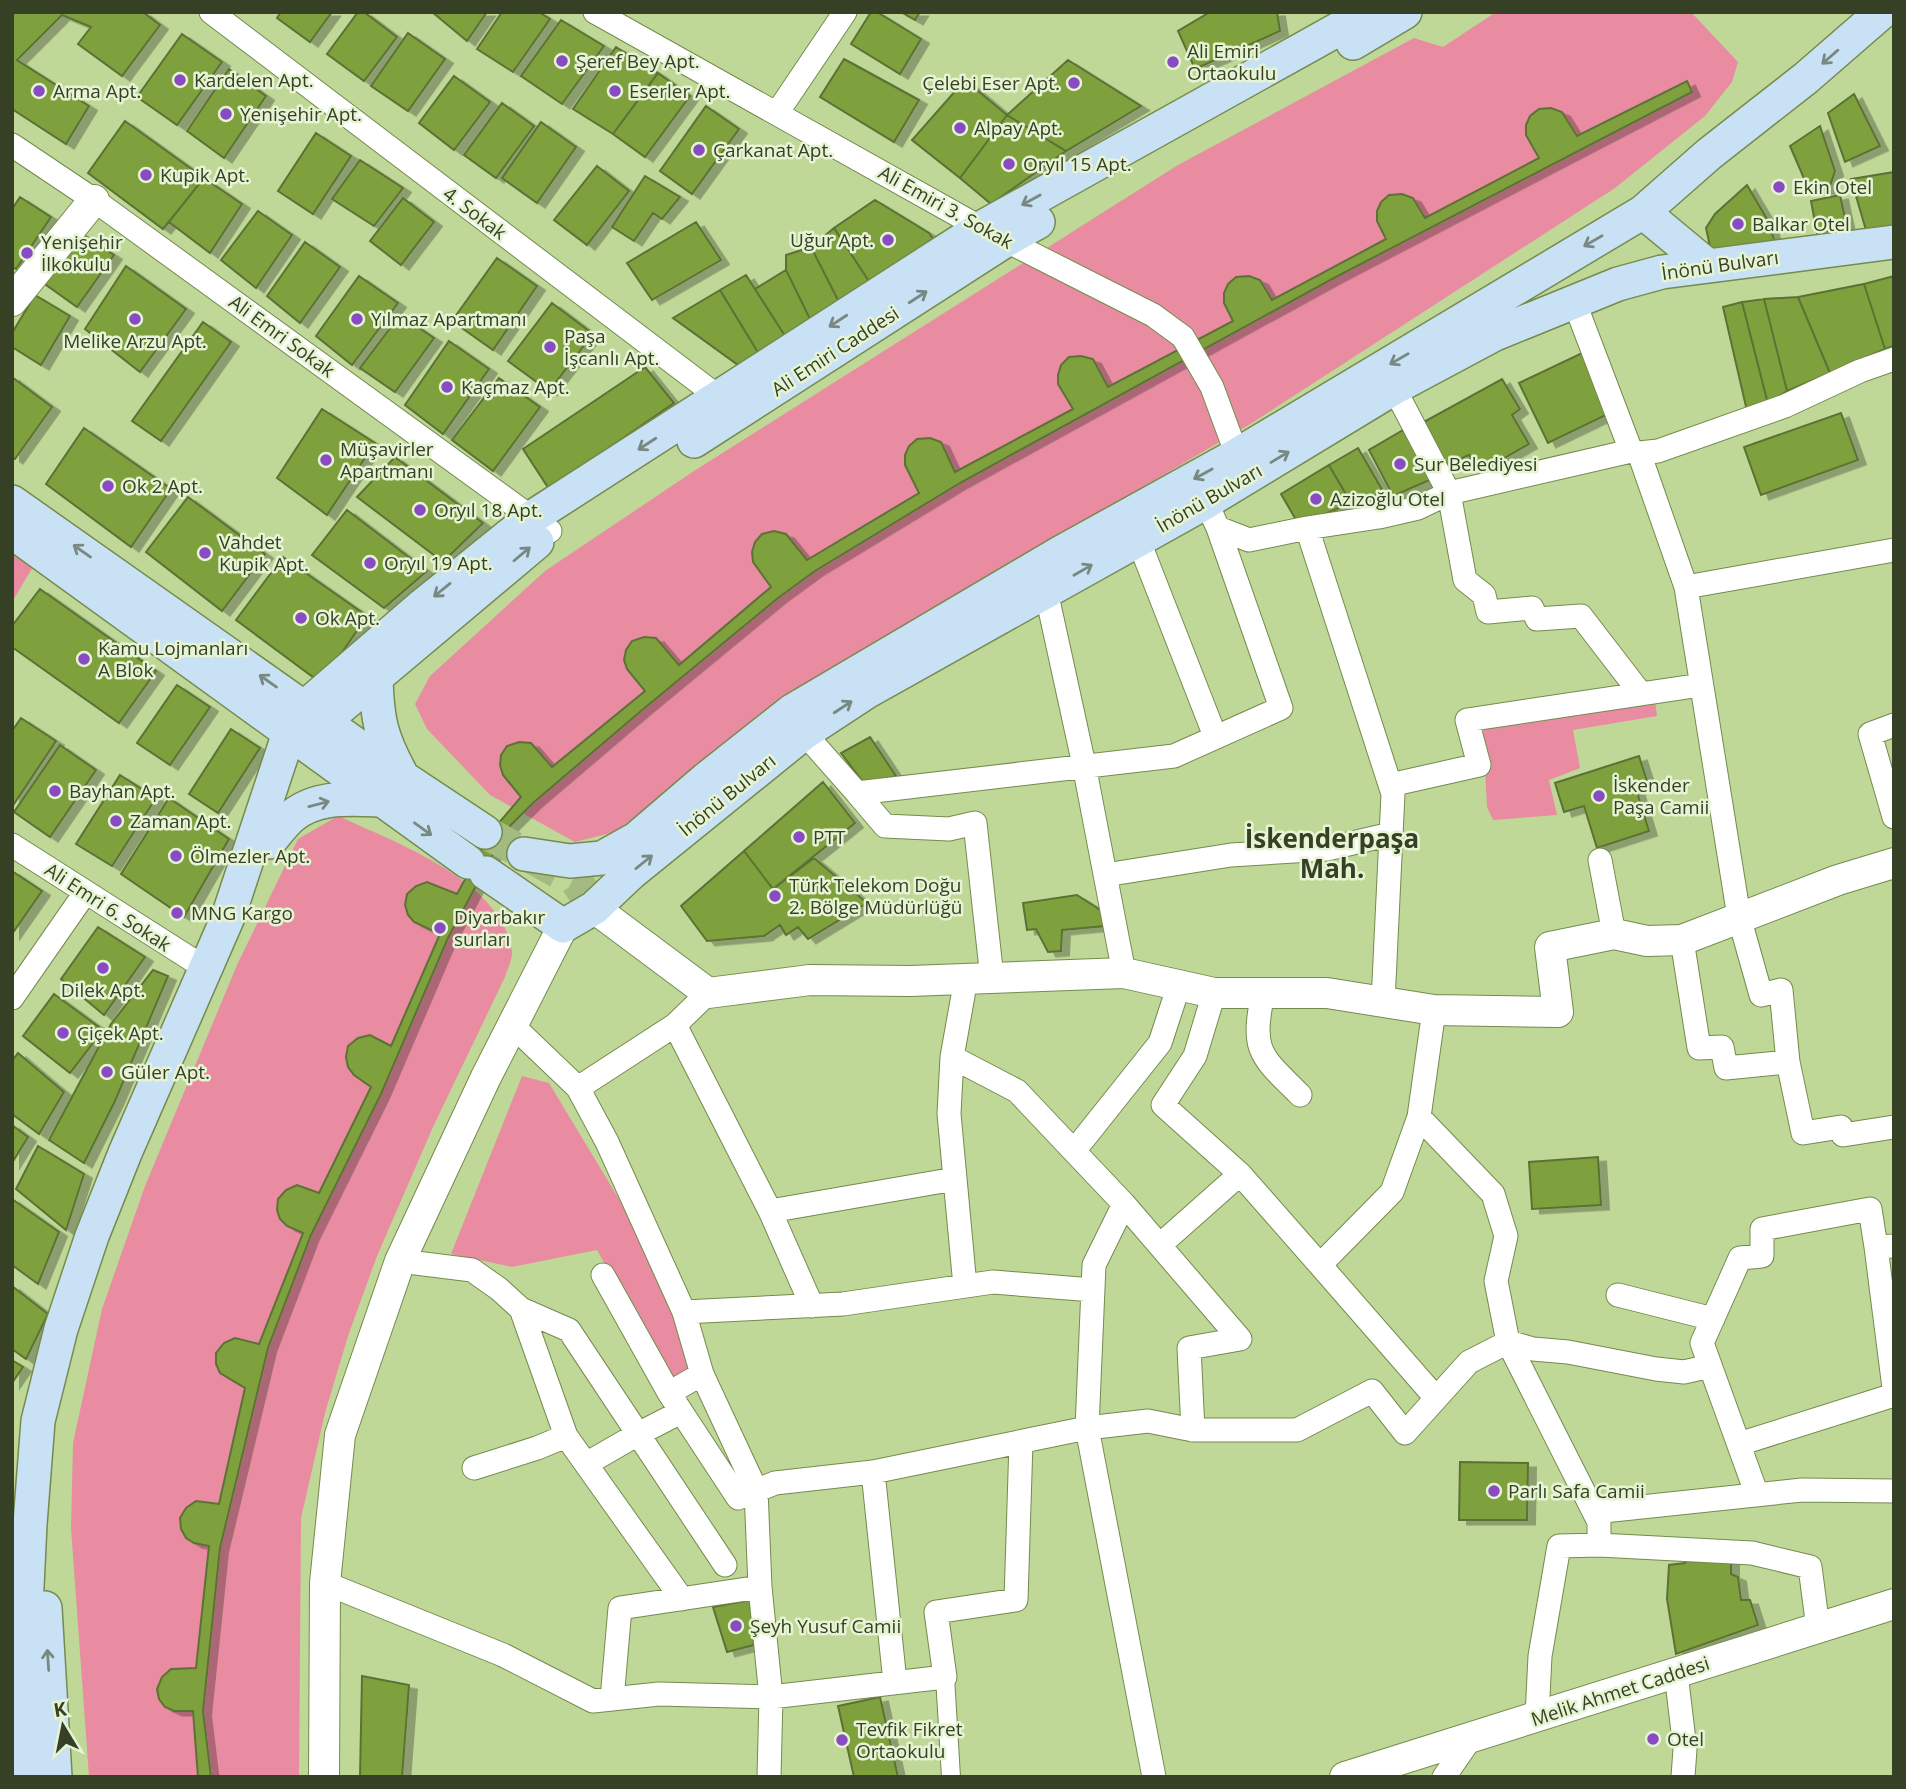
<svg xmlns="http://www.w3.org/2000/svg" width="1906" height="1789" viewBox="0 0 1906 1789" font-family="'Open Sans',sans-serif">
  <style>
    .green { fill: #e98ca1 }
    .building { fill: #7ea03c; stroke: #5c7235; stroke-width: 2; filter: url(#shadow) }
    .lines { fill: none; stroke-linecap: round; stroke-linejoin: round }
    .secondary-tunnel { stroke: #a3ba80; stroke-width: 33; stroke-dasharray: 33 17; stroke-linecap: butt }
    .pedestrian-casing { stroke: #748b4d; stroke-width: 20 }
    .minor-casing { stroke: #748b4d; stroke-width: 25 }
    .tertiary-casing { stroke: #748b4d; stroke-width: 32 }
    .secondary-casing { stroke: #748b4d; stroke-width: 36 }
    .pedestrian { stroke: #fff; stroke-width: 18 }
    .minor { stroke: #fff; stroke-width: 23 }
    .tertiary { stroke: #fff; stroke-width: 30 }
    .secondary { stroke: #c9e1f4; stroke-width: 33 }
    .oneway { stroke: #788882 }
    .poi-dot { fill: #894bc1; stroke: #e6f4d3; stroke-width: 2.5 }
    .labels { text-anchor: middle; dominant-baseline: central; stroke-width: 5; stroke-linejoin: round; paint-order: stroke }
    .poi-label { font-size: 19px; fill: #354025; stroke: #e6f4d3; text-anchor: start }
    .street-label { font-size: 19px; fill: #354025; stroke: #e6f4d3 }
    .district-label { font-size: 26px; font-weight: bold; fill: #354025; stroke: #e6f4d3 }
  </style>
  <defs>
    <filter id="shadow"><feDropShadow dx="8" dy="4.5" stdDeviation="0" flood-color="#0004"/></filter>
  </defs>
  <rect width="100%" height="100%" fill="#bfd897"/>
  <!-- green -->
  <path class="green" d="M1496,12H1691L1738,62L1732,82L1705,116L1615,188L1252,423L807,684L615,832L575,842L490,795L427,729L415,704L430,676L545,571L694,471L1178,165L1414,38L1443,47Z
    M12,548L34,565L12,602Z
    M1655,699L1657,716L1573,730L1580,768L1549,780L1557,815L1493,820L1487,807L1483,731L1492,725Z
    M338,816C395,842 502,881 512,951C513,959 507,969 505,977L433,1127L377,1256L348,1336L325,1413L301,1518L299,1777H89L71,1528L73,1443L102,1309L145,1186L237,965L298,839Z
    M522,1076L549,1083L628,1214L678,1319L693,1370L670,1381L597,1250L512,1267L451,1254Z"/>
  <!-- building -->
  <path class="building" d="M12,12H143L160,25L122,76L78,44L91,27L62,15L17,60L89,106L66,144L12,109Z
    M281,12H332L310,42L277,18Z
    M358,12H364L397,37L364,81L327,54Z
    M432,12H487L467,41Z
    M502,12H539L550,19L513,72L477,49Z
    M871,12H877L921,39L900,74L851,44Z
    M901,12H920L915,20Z
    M1277,12L1280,31L1195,69L1178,31L1210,12Z
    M561,20L604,46L562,104L521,76Z
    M408,33L445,59L408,111L371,86Z
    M182,34L222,62L177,125L137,97Z
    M616,47L658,73L613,134L573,109Z
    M844,59L919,100L894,142L820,97Z
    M1068,60L1141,106L1066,151L1007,115Z
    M229,69L266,96L224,158L187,131Z
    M658,73L690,96L645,157L613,134Z
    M454,76L490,102L454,150L419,123Z
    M965,80L1007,115L960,178L912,140Z
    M1687,81L1692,92L1334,278L960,483L815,571L778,598L641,711L533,803L511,825L496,849L448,938L381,1094L311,1235L268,1348L220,1548L203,1711L211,1777H198L193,1711H174L165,1707L159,1699L157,1689L162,1677L171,1669L196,1668L209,1546L194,1543L186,1538L181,1529L180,1518L186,1508L196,1501L219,1504L245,1388L220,1373L216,1364V1353L224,1343L235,1338L259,1344L303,1233L287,1226L280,1219L277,1210L278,1199L286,1190L297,1185L319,1193L371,1087L354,1075L348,1067L346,1057L348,1046L358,1038L370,1035L391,1046L440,934L414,922L408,915L405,905L407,894L416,886L427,882L457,894L491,832L521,797L503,775L500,765L501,755L507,746L519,742L531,743L552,767L645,691L627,669L624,660L626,650L632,641L644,637L656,638L679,665L771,587L753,562L752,552L755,542L762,534L774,531L786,534L807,560L919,493L905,465V455L909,446L917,439L930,438L941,442L955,472L1073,409L1058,384V375L1061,365L1069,357L1081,356L1093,359L1108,387L1233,321L1224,303V293L1228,284L1236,277L1249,276L1260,280L1272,300L1386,239L1377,221V211L1381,202L1389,195L1402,194L1413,198L1425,218L1539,158L1526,135V125L1530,116L1539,109L1551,108L1562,112L1577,136Z
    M1854,94L1880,146L1845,162L1828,113Z
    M502,103L534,126L496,178L464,155Z
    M706,106L739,129L692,194L660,171Z
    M1007,115L1066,151L991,204L960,178Z
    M125,121L204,178L163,229L88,173Z
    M541,122L576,147L537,203L502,178Z
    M1820,126L1835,171L1829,189L1809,190L1790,146Z
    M316,133L351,156L313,214L278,191Z
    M360,160L403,188L374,226L332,199Z
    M597,166L629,191L587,245L554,220Z
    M1894,172V233L1868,237L1851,179Z
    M645,176L680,197L662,219L653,213L634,241L612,227Z
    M204,178L242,204L210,253L169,222Z
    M1747,185L1767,219L1776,245L1711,251L1706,228L1715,214Z
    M1840,195L1847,227L1817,233L1811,201Z
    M20,197L51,217L16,269L12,267V209Z
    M403,198L434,222L401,265L370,241Z
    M875,200L929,233L939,247L872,286L834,228Z
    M258,211L292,235L256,288L221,260Z
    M696,222L721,260L652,300L627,263Z
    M834,228L872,286L840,304L811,247Z
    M79,232L114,255L77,307L42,282Z
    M305,242L340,267L300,323L267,296Z
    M811,247L840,304L811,321L786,270V255Z
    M497,258L537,286L493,350L452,321Z
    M126,266L186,309L140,372L85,329Z
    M786,270L811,321L785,336L755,289Z
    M746,275L785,336L759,354L720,290Z
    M359,276L398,303L352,365L316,336Z
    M1894,276V346L1885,349L1864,284Z
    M1864,284L1885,349L1830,373L1798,297Z
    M720,290L759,354L738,365L673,318Z
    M35,295L70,316L41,365L12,347V333Z
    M1798,297L1830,373L1787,391L1764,299Z
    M1764,299L1787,391L1768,404L1742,302Z
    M1742,302L1768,404L1747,411L1723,307Z
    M552,303L593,334L549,391L508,361Z
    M400,315L434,338L395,392L360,368Z
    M203,322L231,342L161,441L132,421Z
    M449,341L489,369L443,434L405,405Z
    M1582,353L1610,413L1548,443L1519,383Z
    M645,367L674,403L549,489L523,449Z
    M12,377L52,407L15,459L12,457Z
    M499,378L540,407L493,471L452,440Z
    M1502,379L1520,409L1512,415L1529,444L1480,472L1469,455L1443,466L1422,423Z
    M322,409L375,443L327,515L277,478Z
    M1841,413L1858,460L1761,495L1744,447Z
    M84,428L171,489L131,547L46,484Z
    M1403,430L1432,479L1393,496L1369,450Z
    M1358,448L1384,493L1351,503L1329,465Z
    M395,457L483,523L443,562L357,497Z
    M1329,465L1351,503L1299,525L1281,494Z
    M188,497L265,554L222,611L146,552Z
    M347,510L427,571L384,608L312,555Z
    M283,557L367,616L321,683L236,620Z
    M40,589L156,671L119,723L12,647V626Z
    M177,685L210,707L170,765L137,743Z
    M21,718L56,741L12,807V731Z
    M231,729L260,748L218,813L189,794Z
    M870,737L896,776L866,786L841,753Z
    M60,745L96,770L50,837L14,812Z
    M1639,756L1647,781L1635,785L1649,831L1597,848L1584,806L1564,812L1555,783Z
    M120,775L156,798L112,866L76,844Z
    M823,782L855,823L773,889L744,851Z
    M169,798L229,839L184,917L121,874Z
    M744,851L773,889L814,858L867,903L808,939L798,927L786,935L780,925L764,936L707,941L681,906Z
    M12,871L42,891L12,934Z
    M1077,895L1102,911L1105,926L1062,930L1061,951L1048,952L1036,929L1027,930L1023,903Z
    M98,927L145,957L104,1015L61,979Z
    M153,970L168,976L115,1101L84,1163L49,1140L111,1024Z
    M54,994L103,1030L70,1073L23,1036Z
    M18,1053L64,1092L39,1134L12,1114V1061Z
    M12,1125L28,1137L12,1163Z
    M38,1146L84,1174L66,1230L16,1189Z
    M1598,1157L1601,1205L1532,1209L1529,1162Z
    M12,1199L59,1232L38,1284L12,1265Z
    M12,1286L48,1314L26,1359L12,1349Z
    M12,1360L23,1367L12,1383Z
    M1460,1462L1528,1463L1527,1520H1459Z
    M1690,1557L1731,1560V1574L1738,1577L1741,1600H1750L1758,1625L1676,1654L1667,1599L1669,1565L1685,1563Z
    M750,1600L754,1645L727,1652L713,1607Z
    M362,1676L409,1685L402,1777H360Z
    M880,1697L898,1777H854L838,1706Z"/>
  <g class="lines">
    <!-- secondary-tunnel -->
    <path class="secondary-tunnel" d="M485,832L577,882L594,908"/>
    <defs>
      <path id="pedestrian" d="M945,1677L951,1777"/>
      <path id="minor" d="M211,12L729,405
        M595,12L981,228L1153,315L1183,337L1212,387L1237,455
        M777,113L845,12
        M12,145L94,200L550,531
        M1574,301L1631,451
        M1394,388L1449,493L1465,580L1484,595L1488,612L1532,608L1537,619L1581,616L1641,694
        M1639,453L1686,587L1739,917L1761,995L1781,990L1788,1062L1803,1133L1841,1127L1843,1135L1894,1127
        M1218,528L1249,540L1307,528L1379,517L1418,508L1449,493L1631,451L1639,453L1658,451L1785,406L1860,371L1894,359
        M1307,528L1393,794L1383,1002
        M1138,539L1215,736
        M1686,587L1894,550
        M1046,591L1084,765L1124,973
        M1894,725L1870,734L1894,817
        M804,733L857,793L1174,756L1281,708L1218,528L1206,502
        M1390,785L1479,765L1467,720L1701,685
        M857,793L885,826L949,829L975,823L992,978
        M12,845L205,968
        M1600,860L1614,934
        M1105,875L1231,855L1327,849L1391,834
        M1682,940L1699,1048L1722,1047L1726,1068L1788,1062
        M708,993L675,1025L770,1211L955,1179
        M1263,993C1251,1052 1260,1055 1300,1095
        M12,998L85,893
        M1434,1010L1419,1117L1493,1194L1506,1236L1496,1281L1508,1342L1599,1522V1545L1559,1546L1540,1656L1537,1717
        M511,1024L578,1088L607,1142L684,1312L702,1374L756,1490L760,1587L771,1697L769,1777
        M578,1088L675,1025
        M1419,1117L1392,1192L1320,1265L1436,1398
        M1074,1151L1160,1043L1179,985
        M1240,1174L1320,1265
        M1124,1204L1240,1339L1189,1348L1193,1430L1148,1421L1087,1428L1154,1777
        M770,1211L812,1306
        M1160,1245L1240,1174L1163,1105L1195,1056L1214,993
        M1894,1246L1876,1247L1894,1388
        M400,1261L472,1270L499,1289L521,1309L566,1436L682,1599
        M603,1275L669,1393
        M965,1286L949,1114L952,1057L966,979
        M1618,1295L1713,1319
        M521,1309L569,1330L725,1565
        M684,1312L843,1304L993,1282L1093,1290
        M702,1374L669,1393L738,1498L775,1483L873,1472L1087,1428L1094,1265L1124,1204L1017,1091L952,1057
        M1193,1430H1297L1372,1391L1405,1433L1469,1362L1508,1342L1533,1349L1568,1352L1656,1369L1684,1372L1710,1366
        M1739,1444L1894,1395
        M586,1464L638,1434L681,1412
        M474,1468L537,1448L566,1436
        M873,1472L895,1682
        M1757,1495L1702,1343L1740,1258L1762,1256V1229L1870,1209L1876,1247
        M1594,1512L1802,1490L1894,1491
        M1599,1545L1752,1553L1810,1567L1818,1628
        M325,1583L503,1655L593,1701L659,1694L771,1697L945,1677L936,1612L1016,1600L1021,1442
        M1676,1673L1685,1749L1683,1777
        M612,1699L620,1608L760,1587
        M1444,1777L1471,1738"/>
      <path id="tertiary" d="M12,301L94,200
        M594,908L708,993L810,980L910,981L1124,973L1214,993H1327L1434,1010L1558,1012L1550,947L1614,934L1647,941L1682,940L1838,880L1894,863
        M324,1777L325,1583L340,1435L400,1261L486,1077L563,926
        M1345,1777L1894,1604"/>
      <path id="secondary" d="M1353,43L1405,12
        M1643,212L1708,266
        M694,441L1006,240L1038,222
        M12,502L402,777L485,832
        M12,532L468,862
        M376,678C377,720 381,737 401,774
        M314,736L324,721L537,542
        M269,842C276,834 283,824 291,817C317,795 352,799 383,800
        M524,854L570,861L602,858L636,839L706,779L792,711L1060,553L1237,455L1643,212L1709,154L1806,78L1882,12
        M486,873L563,926L594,908L631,873L804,733L868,691L1206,502L1394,388L1495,334L1618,284L1662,272L1894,242
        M45,1608L55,1777
        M27,1777L24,1649L30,1524L38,1421L61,1329L92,1236L125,1153L228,917L289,733L305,707L423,605L531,518L981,228L1369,12"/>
    </defs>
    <!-- pedestrian casing -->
    <use href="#pedestrian" class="pedestrian-casing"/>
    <!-- minor casing -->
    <use href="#minor" class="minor-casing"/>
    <!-- tertiary casing -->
    <use href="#tertiary" class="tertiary-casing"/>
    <!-- secondary casing -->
    <use href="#secondary" class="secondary-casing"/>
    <!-- pedestrian -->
    <use href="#pedestrian" class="pedestrian"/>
    <!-- minor -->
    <use href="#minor" class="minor"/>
    <!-- tertiary -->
    <use href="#tertiary" class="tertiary"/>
    <!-- secondary -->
    <use href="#secondary" class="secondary"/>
  </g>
  <!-- one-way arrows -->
  <defs><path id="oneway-shaft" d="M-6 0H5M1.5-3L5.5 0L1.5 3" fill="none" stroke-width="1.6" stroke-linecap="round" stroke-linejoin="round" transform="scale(1.75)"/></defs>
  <g class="oneway">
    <use href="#oneway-shaft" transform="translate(1830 57) rotate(139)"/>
    <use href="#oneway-shaft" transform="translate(1031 200) rotate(151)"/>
    <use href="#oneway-shaft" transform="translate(1593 241) rotate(150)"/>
    <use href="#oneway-shaft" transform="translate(918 297) rotate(-33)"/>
    <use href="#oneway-shaft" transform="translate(838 321) rotate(147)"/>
    <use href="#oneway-shaft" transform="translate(1399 359) rotate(150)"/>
    <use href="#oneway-shaft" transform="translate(647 444) rotate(147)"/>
    <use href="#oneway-shaft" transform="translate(1280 457) rotate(-31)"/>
    <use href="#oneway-shaft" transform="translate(1203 474) rotate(151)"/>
    <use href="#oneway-shaft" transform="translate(82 551) rotate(-145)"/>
    <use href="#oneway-shaft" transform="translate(522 554) rotate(-40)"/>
    <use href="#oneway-shaft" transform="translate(1083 570) rotate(-30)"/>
    <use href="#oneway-shaft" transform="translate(442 590) rotate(141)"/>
    <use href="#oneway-shaft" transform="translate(268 681) rotate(-145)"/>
    <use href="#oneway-shaft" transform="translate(843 707) rotate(-33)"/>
    <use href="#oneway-shaft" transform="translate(319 804) rotate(-15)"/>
    <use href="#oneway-shaft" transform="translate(423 829) rotate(36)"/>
    <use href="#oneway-shaft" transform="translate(644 862) rotate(-39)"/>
    <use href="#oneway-shaft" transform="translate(48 1660) rotate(-94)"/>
  </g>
  <!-- markers -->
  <g class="poi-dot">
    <circle cx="562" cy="61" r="7"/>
    <circle cx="1173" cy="62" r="7"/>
    <circle cx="180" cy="80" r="7"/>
    <circle cx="1074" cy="83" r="7"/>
    <circle cx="39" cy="91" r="7"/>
    <circle cx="615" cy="91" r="7"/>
    <circle cx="226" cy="114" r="7"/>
    <circle cx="960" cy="128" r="7"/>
    <circle cx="699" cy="150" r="7"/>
    <circle cx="1009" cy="164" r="7"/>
    <circle cx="146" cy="175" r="7"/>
    <circle cx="1779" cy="187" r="7"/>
    <circle cx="1738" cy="224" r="7"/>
    <circle cx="888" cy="240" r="7"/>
    <circle cx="27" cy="253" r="7"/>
    <circle cx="135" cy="319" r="7"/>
    <circle cx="357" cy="319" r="7"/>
    <circle cx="550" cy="347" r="7"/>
    <circle cx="447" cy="387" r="7"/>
    <circle cx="326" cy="460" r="7"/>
    <circle cx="1400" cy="464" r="7"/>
    <circle cx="108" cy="486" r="7"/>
    <circle cx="1316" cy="499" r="7"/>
    <circle cx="420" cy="510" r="7"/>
    <circle cx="205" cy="553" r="7"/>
    <circle cx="370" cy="563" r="7"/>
    <circle cx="301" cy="618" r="7"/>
    <circle cx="84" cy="659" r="7"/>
    <circle cx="55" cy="791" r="7"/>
    <circle cx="1599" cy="796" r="7"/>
    <circle cx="116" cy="821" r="7"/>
    <circle cx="799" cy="837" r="7"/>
    <circle cx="176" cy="856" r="7"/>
    <circle cx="775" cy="896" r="7"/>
    <circle cx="177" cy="913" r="7"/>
    <circle cx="440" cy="928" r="7"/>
    <circle cx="103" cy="968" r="7"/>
    <circle cx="63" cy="1033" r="7"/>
    <circle cx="107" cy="1072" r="7"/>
    <circle cx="1494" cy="1491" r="7"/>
    <circle cx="736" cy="1626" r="7"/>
    <circle cx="1653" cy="1739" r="7"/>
    <circle cx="842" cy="1740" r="7"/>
  </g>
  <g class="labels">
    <!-- poi labels -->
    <g class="poi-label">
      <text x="1187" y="51">Ali Emiri<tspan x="1187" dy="22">Ortaokulu</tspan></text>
      <text x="576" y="61">Şeref Bey Apt.</text>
      <text x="194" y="80">Kardelen Apt.</text>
      <text x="1060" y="83" text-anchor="end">Çelebi Eser Apt.</text>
      <text x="53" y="91">Arma Apt.</text>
      <text x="629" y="91">Eserler Apt.</text>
      <text x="240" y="114">Yenişehir Apt.</text>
      <text x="974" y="128">Alpay Apt.</text>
      <text x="713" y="150">Çarkanat Apt.</text>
      <text x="1023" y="164">Oryıl 15 Apt.</text>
      <text x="160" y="175">Kupik Apt.</text>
      <text x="1793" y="187">Ekin Otel</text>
      <text x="1752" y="224">Balkar Otel</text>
      <text x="874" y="240" text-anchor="end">Uğur Apt.</text>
      <text x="41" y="242">Yenişehir<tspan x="41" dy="22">İlkokulu</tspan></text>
      <text x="371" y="319">Yılmaz Apartmanı</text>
      <text x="564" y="336">Paşa<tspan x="564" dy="22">İşcanlı Apt.</tspan></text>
      <text x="135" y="341" text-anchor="middle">Melike Arzu Apt.</text>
      <text x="461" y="387">Kaçmaz Apt.</text>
      <text x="340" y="449">Müşavirler<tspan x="340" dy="22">Apartmanı</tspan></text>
      <text x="1414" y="464">Sur Belediyesi</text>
      <text x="122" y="486">Ok 2 Apt.</text>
      <text x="1330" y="499">Azizoğlu Otel</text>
      <text x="434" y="510">Oryıl 18 Apt.</text>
      <text x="219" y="542">Vahdet<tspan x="219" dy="22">Kupik Apt.</tspan></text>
      <text x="384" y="563">Oryıl 19 Apt.</text>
      <text x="315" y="618">Ok Apt.</text>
      <text x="98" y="648">Kamu Lojmanları<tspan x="98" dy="22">A Blok</tspan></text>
      <text x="1613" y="785">İskender<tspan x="1613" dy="22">Paşa Camii</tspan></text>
      <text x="69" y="791">Bayhan Apt.</text>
      <text x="130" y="821">Zaman Apt.</text>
      <text x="813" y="837">PTT</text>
      <text x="190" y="856">Ölmezler Apt.</text>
      <text x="789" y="885">Türk Telekom Doğu<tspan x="789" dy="22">2. Bölge Müdürlüğü</tspan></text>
      <text x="191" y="913">MNG Kargo</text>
      <text x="454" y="917">Diyarbakır<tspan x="454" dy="22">surları</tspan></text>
      <text x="103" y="990" text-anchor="middle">Dilek Apt.</text>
      <text x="77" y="1033">Çiçek Apt.</text>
      <text x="121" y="1072">Güler Apt.</text>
      <text x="1508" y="1491">Parlı Safa Camii</text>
      <text x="750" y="1626">Şeyh Yusuf Camii</text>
      <text x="856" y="1729">Tevfik Fikret<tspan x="856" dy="22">Ortaokulu</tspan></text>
      <text x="1667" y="1739">Otel</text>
    </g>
    <!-- street labels -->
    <g class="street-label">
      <text transform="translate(946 207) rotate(29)">Ali Emiri 3. Sokak</text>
      <text transform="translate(475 213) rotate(37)">4. Sokak</text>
      <text transform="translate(1720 265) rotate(-8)">İnönü Bulvarı</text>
      <text transform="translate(282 336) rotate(36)">Ali Emri Sokak</text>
      <text transform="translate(835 351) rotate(-33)">Ali Emiri Caddesi</text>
      <text transform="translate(1209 498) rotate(-30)">İnönü Bulvarı</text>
      <text transform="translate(727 795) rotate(-39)">İnönü Bulvarı</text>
      <text transform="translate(108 907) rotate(33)">Ali Emri 6. Sokak</text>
      <text transform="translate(1620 1691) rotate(-18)">Melik Ahmet Caddesi</text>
    </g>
    <!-- district labels -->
    <g class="district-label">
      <text x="1332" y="838">İskenderpaşa<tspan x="1332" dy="30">Mah.</tspan></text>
    </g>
  </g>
  <!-- border -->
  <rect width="1906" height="1789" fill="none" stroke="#354025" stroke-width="28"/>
  <!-- north arrow -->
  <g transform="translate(63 1726) rotate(350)" stroke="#e6f4d3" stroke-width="5" paint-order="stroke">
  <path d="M0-5L12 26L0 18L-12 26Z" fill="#354025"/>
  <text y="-10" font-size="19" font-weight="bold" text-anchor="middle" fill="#354025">K</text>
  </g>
</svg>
